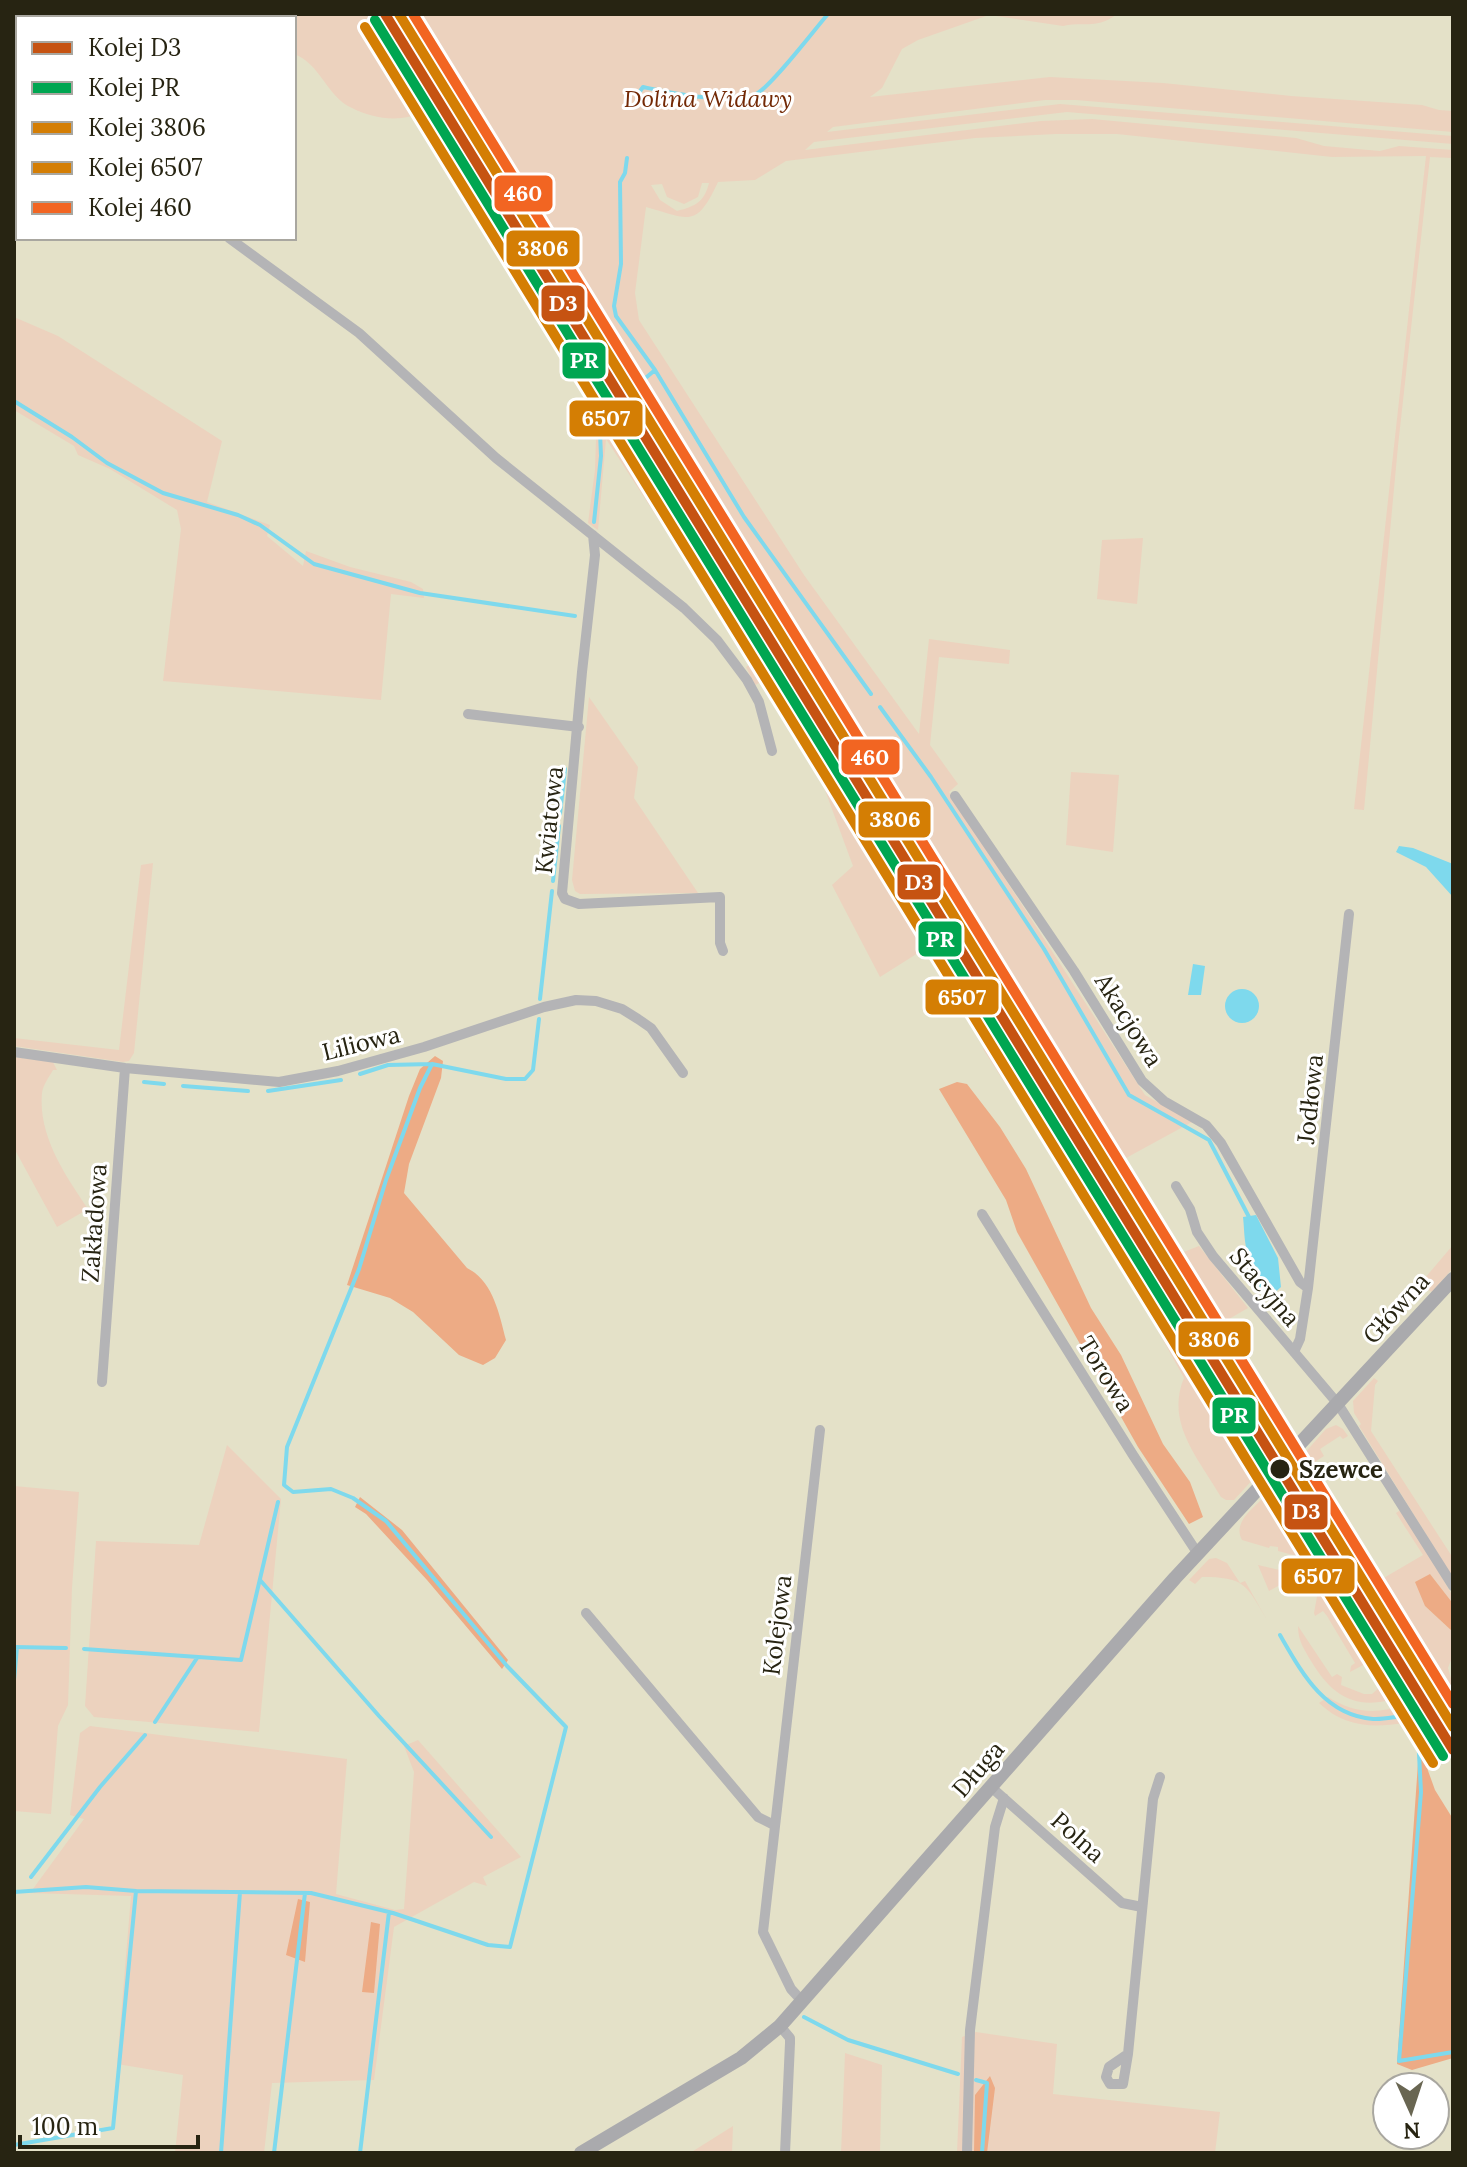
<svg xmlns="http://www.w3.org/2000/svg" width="1467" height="2167" viewBox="0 0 1467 2167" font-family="Lora,serif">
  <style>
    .green { fill: #ecd2be; fill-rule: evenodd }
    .forest { fill: #edab85 }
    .water { fill: #7ed9ed }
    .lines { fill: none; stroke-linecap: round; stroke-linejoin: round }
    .stream { stroke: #7ed9ed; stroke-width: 4 }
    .street { stroke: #b4b4b6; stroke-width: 10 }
    .secondary { stroke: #aaaaad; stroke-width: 14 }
    .rail-1-casing { stroke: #fff; stroke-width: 16 }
    .rail-2-casing { stroke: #fff; stroke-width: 16 }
    .rail-3-casing { stroke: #fff; stroke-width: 16 }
    .rail-4-casing { stroke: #fff; stroke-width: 16 }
    .rail-5-casing { stroke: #fff; stroke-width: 16 }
    .rail-1 { stroke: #c65312; stroke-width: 10 }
    .rail-2 { stroke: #00a651; stroke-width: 10 }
    .rail-3 { stroke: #d47e04; stroke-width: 10 }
    .rail-4 { stroke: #d47e04; stroke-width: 10 }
    .rail-5 { stroke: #f26522; stroke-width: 10 }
    .stop-dot { fill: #272412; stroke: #fff; stroke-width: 3 }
    .labels { text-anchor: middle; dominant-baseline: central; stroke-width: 6; stroke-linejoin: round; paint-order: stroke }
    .park-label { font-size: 24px; font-style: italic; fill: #732905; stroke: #fff }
    .street-label { font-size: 24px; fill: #272412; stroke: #fff }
    .stop-label { font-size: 24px; font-weight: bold; fill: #272412; stroke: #fff; text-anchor: start }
    .line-badge { stroke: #fff; stroke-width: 3 }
    .badge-label { font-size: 22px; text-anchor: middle; font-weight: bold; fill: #fff }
  </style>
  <rect width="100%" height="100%" fill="#e4e1c8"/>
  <!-- green -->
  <path class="green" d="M188,14H1117C1097,30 1083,21 1063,26L989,15L918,40L902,49L882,88L870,97L1050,77L1163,83L1291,96L1422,105L1439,110L1453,111V132L1076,100H1045L833,127L827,132L1060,104L1453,136V144L1067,112L814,142L805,150L1041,121L1092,119L1296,138L1324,146L1380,151L1399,146L1453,150V158L1430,157L1398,446L1364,810L1354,809L1426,156L1332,157L1117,134H1056L975,138L786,161L755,180L718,182C696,229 690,219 646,207L635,293L639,320L804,575L919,734L929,639L1010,650L1009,664L939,657L930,745L958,784L949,792L1145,1095L1192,1122L1115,1164L768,610L462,112L438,110L973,981L972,988L1020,1074L1262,1465L1268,1463L1234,1500H1226L1221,1497C1199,1459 1165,1423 1184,1378L1116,1255L983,1049L986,1045L926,948L880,977L832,885L853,866L822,782L805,751L817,747L772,677L755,685L746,667L760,658L704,589L606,439L598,530L588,523L595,470L596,439L593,415L560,353L522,295L491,227L431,117C420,113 412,117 401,118C385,120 366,115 352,108C327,97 320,63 294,54V18H198ZM702,183H709C704,202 696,206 677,211L660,200L651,185L662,184L667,197L684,204L698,197Z
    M14,317L58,336L222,441L207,502L270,525L267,536L303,566L306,551L350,567L411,582L423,589L424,598L391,594L381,700L163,681L181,529L177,510L110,469L78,455L74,446L14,410Z
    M1143,538L1137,604L1097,599L1102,540Z
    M589,697L638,767L634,798L698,893L580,894L575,891L572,880Z
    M1071,772L1119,775L1113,852L1066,845Z
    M153,863L134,1053L129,1061L123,1062L14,1046V1038L119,1050L141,865Z
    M14,1057L53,1062L57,1070H53C49,1077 43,1085 42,1093C38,1136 65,1175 88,1209L57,1227L14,1148Z
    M1453,1245V1268L1432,1292L1419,1285Z
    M1199,1246L1248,1308L1215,1327L1171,1257Z
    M1374,1378L1378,1381L1375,1385L1371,1431L1453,1558V1578L1359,1426L1361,1424L1354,1413L1353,1401Z
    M1336,1425L1343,1429L1348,1436L1343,1439L1340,1436L1320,1449L1324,1456L1307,1467L1335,1512L1328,1518L1295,1464L1326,1429Z
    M227,1445L281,1499L259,1732L94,1717L85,1706L96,1541L199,1545Z
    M14,1486L79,1492L72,1588L68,1705L58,1726L51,1814L14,1811Z
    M1266,1495L1270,1502L1282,1496L1441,1752L1428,1759L1404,1723C1372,1728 1344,1727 1319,1703L1328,1697C1353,1713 1378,1715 1405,1704L1401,1697C1358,1711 1334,1699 1311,1661C1304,1649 1298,1641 1298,1626L1332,1677L1337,1674L1342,1677L1341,1685L1364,1694H1372L1381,1686L1367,1663L1350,1672L1351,1666L1355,1663L1327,1616L1323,1611L1315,1616L1314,1613L1318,1591L1299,1561L1301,1557L1278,1551V1547L1270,1546L1269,1548L1242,1540C1232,1522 1254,1508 1266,1495Z
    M1402,1509L1451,1593V1601L1430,1574L1425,1606L1453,1632V1655L1448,1668L1453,1685V1723L1370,1586L1423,1555L1396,1513Z
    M1216,1558L1227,1563L1240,1583L1245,1581L1267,1620C1246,1584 1244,1577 1202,1577L1195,1584L1189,1580L1209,1559Z
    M1258,1565L1288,1572L1294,1577L1269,1591Z
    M90,1726L347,1759L336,1894L395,1910L404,1909L414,1772L404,1746L418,1740L521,1857L483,1877L487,1886L474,1882L394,1927L374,2080L272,2083L264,2153H175L183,2075L117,2064L131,1896L30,1893L84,1819L70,1815L80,1733Z
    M976,2032L1057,2044L1053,2094L1220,2112L1215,2153H957L962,2037Z
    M845,2053L882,2065L880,2153H841Z
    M733,2126L732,2153H690Z"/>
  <!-- forest -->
  <path class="forest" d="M435,1056L443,1061L441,1078L409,1164L404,1193L467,1268C493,1281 499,1313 506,1340L495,1358L483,1365L459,1355L413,1312L390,1298L347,1285L409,1096L420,1069Z
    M957,1082L967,1084L1000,1127L1026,1169L1091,1308L1121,1355L1163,1444L1190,1482L1203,1517L1189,1524L1138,1447L1017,1232L1006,1200L939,1089Z
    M360,1497L402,1530L508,1660L502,1669L427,1580L366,1514L355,1507Z
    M1430,1574L1451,1601L1453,1632L1425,1606L1415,1582Z
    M1422,1754L1435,1790L1453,1819V2058L1412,2070L1397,2064L1418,1763Z
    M298,1899L310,1902L305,1962L286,1955Z
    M371,1922L380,1924L374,1993L362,1992Z
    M990,2076L995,2088L987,2153H974L975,2095Z"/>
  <!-- water -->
  <path class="water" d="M1399,846L1413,848L1453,864V897L1426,867L1396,852Z
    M1193,964L1205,966L1201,995H1188Z
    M1225 1006a17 17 0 1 1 34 0a17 17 0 1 1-34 0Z
    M1256,1215L1278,1258L1281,1287L1269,1298L1260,1293L1258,1268C1243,1257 1245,1234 1243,1217Z"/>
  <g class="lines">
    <!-- stream -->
    <path class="stream" d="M638,94L643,87C672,93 727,105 756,94C770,88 815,29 828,14
      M627,158L625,173L620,182L621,264L614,306L616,316L655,370L744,517L871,694
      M636,386L655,370
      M14,401L72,437L107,463L163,493L238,515L260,525L314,564L420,593L575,616
      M599,415L695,569L724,602
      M594,522L601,456L599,409
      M880,707L931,777L1044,949L1129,1095L1209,1140L1250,1219
      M560,814L565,769
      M553,881L559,826
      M540,999L552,891
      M360,1074L388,1065L432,1064
      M144,1082L164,1084
      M183,1086L248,1091
      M268,1091L341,1080
      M260,1580L379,1716L491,1837
      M1280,1635C1302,1673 1324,1715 1373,1719C1388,1720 1402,1714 1417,1716L1421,1792L1399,2061L1453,2052
      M14,1647L66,1648
      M84,1649L241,1660L278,1502
      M14,1680L17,1647
      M155,1722L197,1658
      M31,1877L100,1787L145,1735
      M14,1892L86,1887L136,1891
      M804,2017L848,2040L958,2074
      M976,2080L987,2083L982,2153
      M14,2145L113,2128L136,1891L311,1893L393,1913L488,1945L510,1947L566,1727L507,1666L386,1521L353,1498L331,1489L293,1492L284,1485L287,1447L359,1269L386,1180L420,1088L432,1064L506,1079H525L533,1070L539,1019
      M221,2153L240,1892
      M274,2153L305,1893
      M360,2153L389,1912"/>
    <!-- street -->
    <path class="street" d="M14,84L18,87
      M229,238L359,333L496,458L684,608L717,640L747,680L759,702L772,751
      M593,535L595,555L582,672L562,893L565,899L579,904L720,897V943L723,951
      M468,714L579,727
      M955,796L1074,971L1142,1081L1164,1101L1206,1125L1221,1143L1300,1282L1308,1288
      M14,1052L125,1068L279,1082L338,1071L424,1047L544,1007L576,1000L596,1001L622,1009L638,1019L651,1028L683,1073
      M1176,1186L1190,1209L1197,1232L1213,1256L1338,1404L1453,1586
      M982,1214L1133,1455L1198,1554
      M1294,1352L1300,1339L1308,1288L1349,914
      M102,1382L125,1068
      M586,1613L758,1817L774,1825
      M991,1787L1122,1903L1142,1907
      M803,2002L791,1989L763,1932L820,1430
      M780,2026L790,2038V2043L785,2153
      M1128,2054L1123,2084H1110L1106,2077L1109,2067L1128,2054L1153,1799L1160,1777
      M967,2153L970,2030L995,1827L1004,1798"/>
    <!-- secondary -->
    <path class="secondary" d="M581,2153L741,2058L780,2026L1175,1578L1453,1279"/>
    <defs>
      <path id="rail-1" d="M385,14L1453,1750"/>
      <path id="rail-2" d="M375,20L1443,1756"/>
      <path id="rail-3" d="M399,14L1453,1727"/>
      <path id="rail-4" d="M365,27L1433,1763"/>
      <path id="rail-5" d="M413,14L1453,1704"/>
    </defs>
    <!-- rail-1 casing -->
    <use href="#rail-1" class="rail-1-casing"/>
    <!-- rail-2 casing -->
    <use href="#rail-2" class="rail-2-casing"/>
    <!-- rail-3 casing -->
    <use href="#rail-3" class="rail-3-casing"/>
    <!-- rail-4 casing -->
    <use href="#rail-4" class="rail-4-casing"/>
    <!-- rail-5 casing -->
    <use href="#rail-5" class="rail-5-casing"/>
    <!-- rail-1 -->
    <use href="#rail-1" class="rail-1"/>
    <!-- rail-2 -->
    <use href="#rail-2" class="rail-2"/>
    <!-- rail-3 -->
    <use href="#rail-3" class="rail-3"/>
    <!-- rail-4 -->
    <use href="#rail-4" class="rail-4"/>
    <!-- rail-5 -->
    <use href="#rail-5" class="rail-5"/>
  </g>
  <!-- markers -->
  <circle class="stop-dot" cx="1280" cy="1469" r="11"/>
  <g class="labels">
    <!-- park labels -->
    <g class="park-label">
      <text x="708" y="98">Dolina Widawy</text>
    </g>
    <!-- street labels -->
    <g class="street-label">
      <text transform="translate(549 820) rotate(-84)">Kwiatowa</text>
      <text transform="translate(1129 1020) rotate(58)">Akacjowa</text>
      <text transform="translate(361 1043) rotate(-14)">Liliowa</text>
      <text transform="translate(1310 1099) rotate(-84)">Jodłowa</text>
      <text transform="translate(94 1223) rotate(-86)">Zakładowa</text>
      <text transform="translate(1265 1287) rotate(50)">Stacyjna</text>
      <text transform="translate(1396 1308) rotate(-48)">Główna</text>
      <text transform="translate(1106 1374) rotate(58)">Torowa</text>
      <text transform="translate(777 1625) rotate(-83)">Kolejowa</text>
      <text transform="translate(978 1769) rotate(-49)">Długa</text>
      <text transform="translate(1078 1837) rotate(42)">Polna</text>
    </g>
    <!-- stop labels -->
    <g class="stop-label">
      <text x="1299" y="1469">Szewce</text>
    </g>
  </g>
  <g class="line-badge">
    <rect x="493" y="174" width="61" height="39" rx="8" fill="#f26522"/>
    <rect x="505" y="229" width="76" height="39" rx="8" fill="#d47e04"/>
    <rect x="540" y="284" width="46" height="39" rx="8" fill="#c65312"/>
    <rect x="561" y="341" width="46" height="39" rx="8" fill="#00a651"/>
    <rect x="568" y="399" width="76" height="39" rx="8" fill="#d47e04"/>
    <rect x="840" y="738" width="61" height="38" rx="8" fill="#f26522"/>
    <rect x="857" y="800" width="75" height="39" rx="8" fill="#d47e04"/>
    <rect x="896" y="863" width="46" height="38" rx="8" fill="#c65312"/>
    <rect x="917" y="920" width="46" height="38" rx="8" fill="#00a651"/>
    <rect x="924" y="978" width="76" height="38" rx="8" fill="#d47e04"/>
    <rect x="1177" y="1320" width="75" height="38" rx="8" fill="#d47e04"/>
    <rect x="1211" y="1396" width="46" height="39" rx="8" fill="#00a651"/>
    <rect x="1283" y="1493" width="46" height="38" rx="8" fill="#c65312"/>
    <rect x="1280" y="1557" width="76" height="38" rx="8" fill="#d47e04"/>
  </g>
  <g class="badge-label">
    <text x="523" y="201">460</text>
    <text x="543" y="256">3806</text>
    <text x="563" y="311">D3</text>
    <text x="584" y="368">PR</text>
    <text x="606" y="426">6507</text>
    <text x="870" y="765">460</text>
    <text x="895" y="827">3806</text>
    <text x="919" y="890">D3</text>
    <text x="940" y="947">PR</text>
    <text x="962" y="1005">6507</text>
    <text x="1214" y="1347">3806</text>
    <text x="1234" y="1423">PR</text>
    <text x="1306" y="1519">D3</text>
    <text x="1318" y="1584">6507</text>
  </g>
  <!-- border -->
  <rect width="1467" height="2167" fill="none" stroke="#272412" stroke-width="32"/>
  <!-- legend -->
  <rect x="16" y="16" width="280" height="224" fill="#ffffff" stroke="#a9a7a0" stroke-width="2"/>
  <rect x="32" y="42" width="40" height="12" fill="#c65312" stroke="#a9a7a0" stroke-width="2"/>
  <text x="88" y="56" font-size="24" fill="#272412">Kolej D3</text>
  <rect x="32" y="82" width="40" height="12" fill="#00a651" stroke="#a9a7a0" stroke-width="2"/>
  <text x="88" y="96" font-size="24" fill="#272412">Kolej PR</text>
  <rect x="32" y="122" width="40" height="12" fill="#d47e04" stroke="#a9a7a0" stroke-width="2"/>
  <text x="88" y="136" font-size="24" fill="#272412">Kolej 3806</text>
  <rect x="32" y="162" width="40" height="12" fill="#d47e04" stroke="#a9a7a0" stroke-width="2"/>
  <text x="88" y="176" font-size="24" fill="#272412">Kolej 6507</text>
  <rect x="32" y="202" width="40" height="12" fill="#f26522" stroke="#a9a7a0" stroke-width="2"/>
  <text x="88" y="216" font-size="24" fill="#272412">Kolej 460</text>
  <!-- north arrow -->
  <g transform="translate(1411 2111) rotate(177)"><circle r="38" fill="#ffffff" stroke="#a9a7a0" stroke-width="2"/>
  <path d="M0-6L14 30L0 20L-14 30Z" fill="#696652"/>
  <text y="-12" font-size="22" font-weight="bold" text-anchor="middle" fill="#272412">N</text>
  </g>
  <!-- scale -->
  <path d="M20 2135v12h178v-12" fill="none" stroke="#272412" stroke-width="4"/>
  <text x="32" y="2135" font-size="24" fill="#272412" stroke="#ffffff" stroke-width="6" paint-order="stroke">100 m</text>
</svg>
